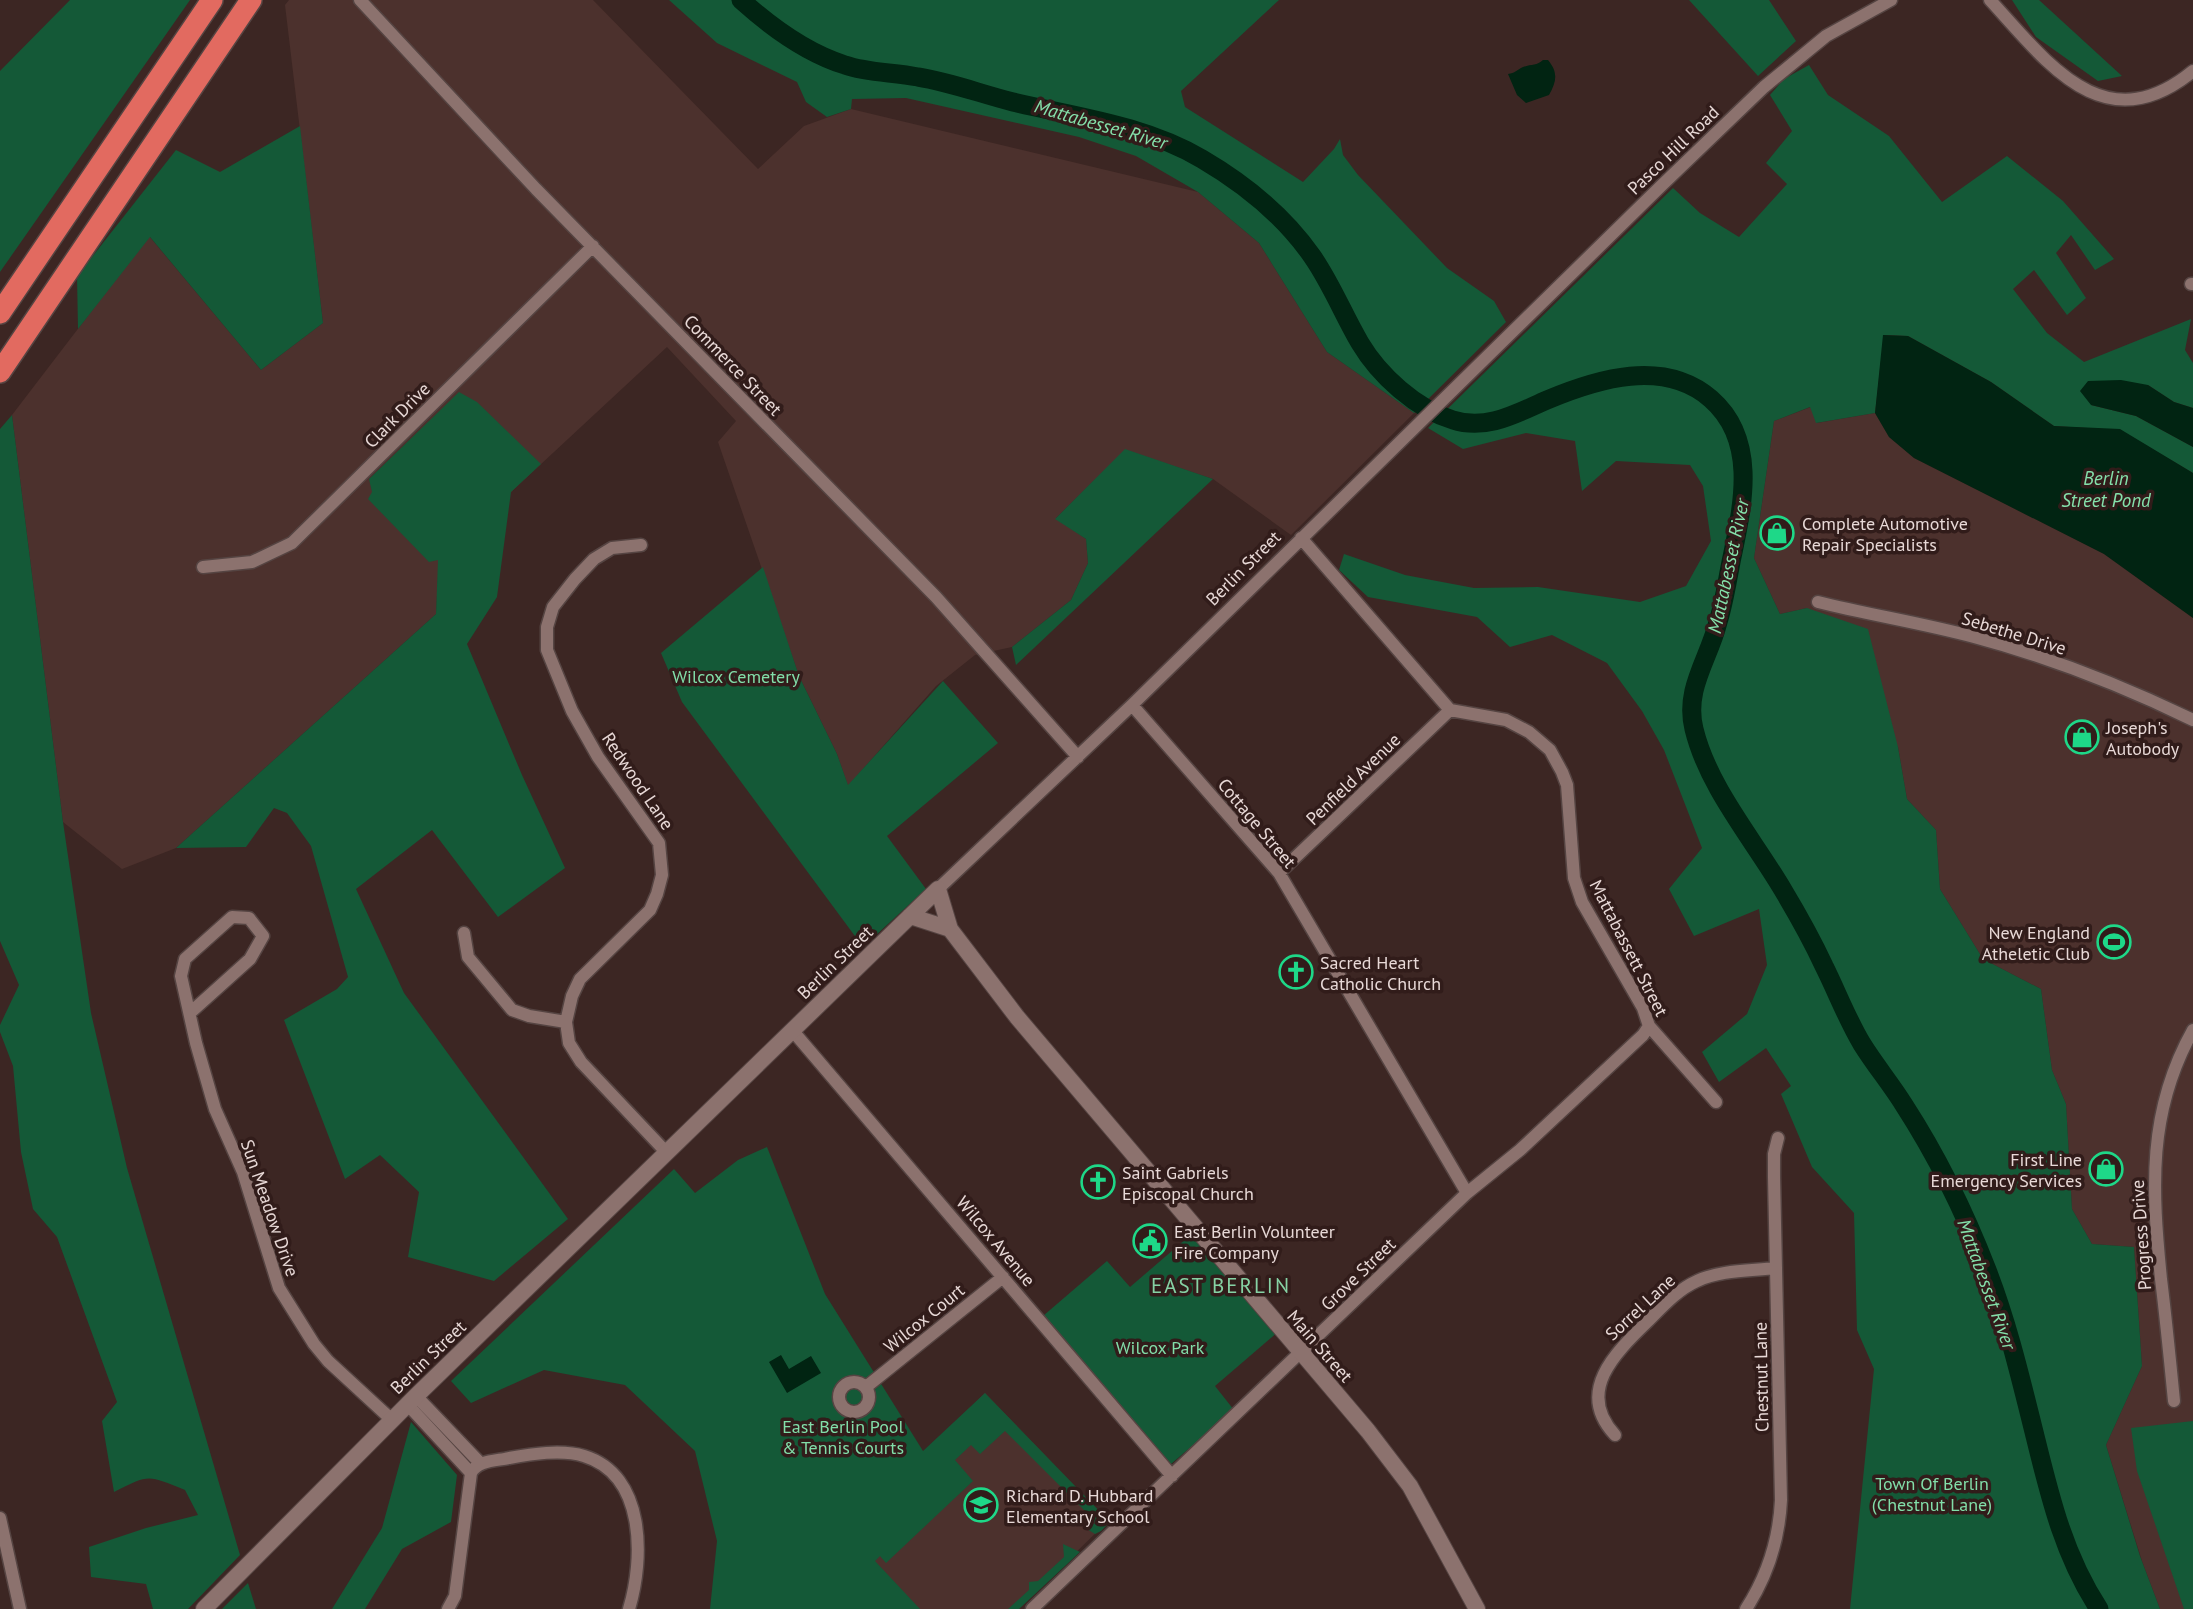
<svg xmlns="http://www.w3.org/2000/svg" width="2193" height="1609" viewBox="0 0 2193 1609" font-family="'PT Sans',sans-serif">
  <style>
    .built { fill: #4c312d }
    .green { fill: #145937 }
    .water { fill: #012412 }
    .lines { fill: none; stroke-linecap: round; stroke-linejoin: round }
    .river { stroke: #012412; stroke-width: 19 }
    .street-casing { stroke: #554442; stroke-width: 15 }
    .secondary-casing { stroke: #554442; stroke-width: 18 }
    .highway-casing { stroke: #554442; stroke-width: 24 }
    .street { stroke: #8c726e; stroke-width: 12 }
    .secondary { stroke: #8c726e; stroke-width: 16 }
    .highway { stroke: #e26a60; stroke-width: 21 }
    .labels { text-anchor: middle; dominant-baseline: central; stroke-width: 7; stroke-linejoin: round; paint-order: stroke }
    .street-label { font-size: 18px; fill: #e8d9d7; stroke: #311c1a }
    .poi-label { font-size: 18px; fill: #e8d9d7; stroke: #311c1a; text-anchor: start }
    .park-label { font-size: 18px; fill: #82dea9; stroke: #311c1a }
    .water-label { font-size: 19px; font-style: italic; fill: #85e1ab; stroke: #311c1a }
    .quarter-label { font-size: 21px; letter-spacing: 2px; fill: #86d2a4; stroke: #311c1a }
  </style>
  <rect width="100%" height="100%" fill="#3c2623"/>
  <!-- built -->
  <path class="built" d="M289,0H593L758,169L804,126L851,109L1198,192L1259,243L1327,352L1414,413L1291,535L1213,479L1125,450L1056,518L1086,539L1088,563L1071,600L1012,647L975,655L936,686L848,786L837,754L799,676L718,442L736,421L667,347L439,559L436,614L176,848L122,869L63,822L12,415L149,236L261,370L323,323L285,5Z
    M1811,407L1817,423L1875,413L1889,437L1914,458L2104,554L2193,618V1609H2160L2142,1561L2106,1445L2142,1366L2134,1247L2092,1244L2072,1209L2066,1104L2052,1070L2041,989L1983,959L1940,889L1936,830L1907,799L1898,747L1807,608L1780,614L1754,558L1774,421Z
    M985,1393L1108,1521L1018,1609H763Z"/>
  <!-- green -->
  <path class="green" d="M70,0H190L0,272V71Z
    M669,0H1279L1181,91L1185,107L1303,182L1334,149L1340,139L1343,155L1358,175L1447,268L1494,301L1506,322L1414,413L1327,352L1259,243L1198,192L1136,156L1079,137L906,98L852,99L851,109L827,117L806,102L797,82L717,43Z
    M1689,0H1769L1796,41L1758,76Z
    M2012,0H2039L2122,76L2098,81L2036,37Z
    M1809,65L1828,95L1889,136L1942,202L2007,156L2063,201L2114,259L2095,270L2071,235L2056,253L2086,298L2067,315L2034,270L2013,289L2047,333L2084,362L2191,319L2185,350L2193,363V408L2174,402L2148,385L2091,405L2136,416L2193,447V473L2120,430L2054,426L1991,382L1908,336L1884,335L1875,413L1816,423L1810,407L1774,421L1754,558L1780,614L1807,608L1868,629L1898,747L1907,799L1936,830L1940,889L1983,959L2041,989L2052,1070L2066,1104L2072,1209L2092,1244L2134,1247L2142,1366L2106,1445L2140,1556L2160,1609H1850L1874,1369L1857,1330L1854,1213L1812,1167L1781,1094L1791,1086L1766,1048L1719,1082L1702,1052L1747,1014L1767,965L1759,909L1694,936L1669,889L1702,848L1664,750L1642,711L1607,663L1552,635L1510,647L1477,617L1368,597L1339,570L1344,554L1405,575L1474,588L1538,587L1640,602L1686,586L1711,541L1703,486L1690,465L1616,461L1582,491L1575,441L1526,433L1463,449L1428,428L1673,188L1700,213L1739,237L1787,184L1766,163L1792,131L1770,95L1784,79Z
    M300,126L323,323L261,370L150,237L78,329L77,276L176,150L220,172Z
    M459,392L477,402L541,464L511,492L497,597L467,644L522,775L565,868L498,917L432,830L356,889L404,993L568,1219L494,1281L408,1257L419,1192L380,1155L345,1179L284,1020L337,989L348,977L311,846L287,813L274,808L246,847L176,848L436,614L438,560L429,562L368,499L372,492L369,479Z
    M12,415L63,822L91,1013L127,1168L240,1555L188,1609H153L146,1584L91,1577L89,1547L146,1528L198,1515L185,1490C147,1475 150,1474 114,1492L102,1421L117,1402L57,1237L33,1209L21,1152L13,1066L0,1032V1025L19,985L0,941V429Z
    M1125,449L1213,479L1016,665L1012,647L1071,600L1088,563L1086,539L1055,519Z
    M763,567L799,676L837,754L848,785L943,681L998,743L887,836L926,889L863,947L682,702L661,653Z
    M767,1147L825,1294L923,1451L985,1393L1110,1522L1101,1531L1095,1534L1087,1529L1095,1523L1086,1512L1005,1431L980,1454L971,1445L955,1460L973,1481L886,1563L880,1556L875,1561L920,1609H710L717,1541L695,1451L625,1385L544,1370L471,1403L451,1381L674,1169L695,1193L738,1160Z
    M1194,1232L1279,1331L1215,1386L1234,1410L1171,1464L1043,1316L1107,1261L1130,1287Z
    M2193,1421V1609H2184L2137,1471L2131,1428Z
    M411,1422L457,1475L451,1522L402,1549L365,1609H332L382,1528Z
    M1063,1544L1080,1552L1019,1609H1008L1029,1590V1582L1038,1581L1064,1557Z
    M248,1583L256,1609H222Z"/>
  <!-- water -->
  <path class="water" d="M1543,60H1548C1558,72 1557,81 1549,95L1526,103L1517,95L1508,74C1515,73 1517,70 1523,67C1531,64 1537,66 1543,60Z
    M1883,335L1908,336L1991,382L2054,426L2120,429L2193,473V618L2104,554L1914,458L1889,437L1875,413Z
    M2121,380L2148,385L2174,402L2193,408V447L2136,416L2091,405L2080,391L2088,381Z
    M781,1355L789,1369L811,1356L821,1373L787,1393L769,1362Z"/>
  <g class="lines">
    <!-- river -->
    <path class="river" d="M741,0C771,27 806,53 845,65C868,73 893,72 918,77C950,82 981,94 1013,102C1077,117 1144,125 1202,159C1243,183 1284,216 1312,256C1331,283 1343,314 1360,343C1379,375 1416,409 1453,420C1487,431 1517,413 1547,400C1597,379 1664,358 1711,399C1759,441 1742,508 1731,562C1727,582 1724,603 1718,622C1709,659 1684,689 1694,729C1708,787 1753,839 1783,890C1798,915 1812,940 1824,966C1837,992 1847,1019 1862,1044C1875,1065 1891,1084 1904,1105C1937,1156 1965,1213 1987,1270C2008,1324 2021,1380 2035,1436C2050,1497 2064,1556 2099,1609"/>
    <defs>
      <path id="street" d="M360,0L536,189L936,597L1078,757
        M1990,0C2047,62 2104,144 2193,71
        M2191,284H2193
        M1301,538L1450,710L1506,720L1529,732L1550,750L1562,772L1567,785L1574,878L1582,902L1643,1008L1649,1026L1716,1102
        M641,545L612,548L594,559L575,579L553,607L547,627V650L572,711L598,757L659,843L662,875L657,894L650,910L580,979L572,996L566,1022L569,1043L581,1062L667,1153
        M203,567L252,562L292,543L593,246
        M1818,602C1870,615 1922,623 1974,637C2049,657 2123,686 2193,720
        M1132,705L1279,873L1467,1193
        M1279,873L1450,710
        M938,889L1132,705L1661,186L1764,87L1826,36L1891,0
        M464,933L468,957L512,1010L529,1016L566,1022
        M191,1012L250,959L263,936L249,918L232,917L185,959L181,976L196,1043L215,1109L243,1172L279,1288L314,1344L328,1361L392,1420
        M792,1030L1172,1476
        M839 1397a15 15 0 1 1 30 0a15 15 0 1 1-30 0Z
        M866,1387L1003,1277
        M416,1396L481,1464
        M2174,1401C2170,1360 2166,1319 2161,1279C2152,1189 2147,1112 2193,1030
        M407,1404L471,1473
        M1615,1435C1575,1392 1615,1353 1647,1322C1662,1307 1677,1290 1697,1281C1720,1270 1750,1271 1776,1268
        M0,1518L20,1609
        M448,1609L455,1596L471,1473C478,1460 496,1461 509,1458C531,1454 562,1449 584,1456C646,1475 644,1559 629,1609
        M1032,1609L1467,1193L1520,1150L1643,1035L1649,1026
        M1746,1609C1768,1575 1779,1541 1781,1500L1774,1177V1154L1778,1138"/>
      <path id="secondary" d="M910,916L950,929
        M204,1609L416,1396L938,889L950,929L1017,1017L1368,1431L1410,1486L1477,1609"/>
      <path id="highway" d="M0,313L212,0
        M0,372L251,0"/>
    </defs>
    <!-- street casing -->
    <use href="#street" class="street-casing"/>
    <!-- secondary casing -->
    <use href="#secondary" class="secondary-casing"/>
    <!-- highway casing -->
    <use href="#highway" class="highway-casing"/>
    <!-- street -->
    <use href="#street" class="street"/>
    <!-- secondary -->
    <use href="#secondary" class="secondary"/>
    <!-- highway -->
    <use href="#highway" class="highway"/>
  </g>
  <!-- icons -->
  <defs>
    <symbol id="shop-ring" viewBox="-11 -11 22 22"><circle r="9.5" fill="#311c1a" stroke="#1ed888" stroke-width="1.5"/><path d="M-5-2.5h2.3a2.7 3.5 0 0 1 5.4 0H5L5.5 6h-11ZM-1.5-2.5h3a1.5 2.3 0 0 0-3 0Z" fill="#1ed888"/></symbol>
    <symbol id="stadium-ring" viewBox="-11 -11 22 22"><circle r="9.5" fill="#311c1a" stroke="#1ed888" stroke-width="1.5"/><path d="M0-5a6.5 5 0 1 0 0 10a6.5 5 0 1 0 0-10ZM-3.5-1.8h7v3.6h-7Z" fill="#1ed888"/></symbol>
    <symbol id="church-ring" viewBox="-11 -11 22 22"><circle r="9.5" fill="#311c1a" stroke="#1ed888" stroke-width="1.5"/><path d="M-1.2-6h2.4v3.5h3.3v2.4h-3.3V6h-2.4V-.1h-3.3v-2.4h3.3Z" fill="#1ed888"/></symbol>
    <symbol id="civic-ring" viewBox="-11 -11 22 22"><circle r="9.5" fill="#311c1a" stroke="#1ed888" stroke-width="1.5"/><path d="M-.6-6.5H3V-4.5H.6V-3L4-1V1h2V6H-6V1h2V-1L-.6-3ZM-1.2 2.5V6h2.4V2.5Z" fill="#1ed888"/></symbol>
    <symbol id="school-ring" viewBox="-11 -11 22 22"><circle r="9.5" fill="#311c1a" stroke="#1ed888" stroke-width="1.5"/><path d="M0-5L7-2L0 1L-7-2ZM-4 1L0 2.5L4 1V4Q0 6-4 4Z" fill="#1ed888"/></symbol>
  </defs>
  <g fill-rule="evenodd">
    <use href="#shop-ring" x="1758" y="514" width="38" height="38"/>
    <use href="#shop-ring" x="2063" y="718" width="38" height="38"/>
    <use href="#stadium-ring" x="2095" y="923" width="38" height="38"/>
    <use href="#church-ring" x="1277" y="953" width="38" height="38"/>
    <use href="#shop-ring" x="2087" y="1150" width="38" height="38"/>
    <use href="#church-ring" x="1079" y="1163" width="38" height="38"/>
    <use href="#civic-ring" x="1131" y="1222" width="38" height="38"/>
    <use href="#school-ring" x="962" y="1486" width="38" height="38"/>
  </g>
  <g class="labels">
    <!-- street labels -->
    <g class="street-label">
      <text transform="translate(1673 150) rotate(-44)">Pasco Hill Road</text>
      <text transform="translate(733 365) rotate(46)">Commerce Street</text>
      <text transform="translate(397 415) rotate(-45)">Clark Drive</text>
      <text transform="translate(1243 568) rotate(-45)">Berlin Street</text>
      <text transform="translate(2014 633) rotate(17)">Sebethe Drive</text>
      <text transform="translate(1353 779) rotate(-44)">Penfield Avenue</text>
      <text transform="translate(638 781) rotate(56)">Redwood Lane</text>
      <text transform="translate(1257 823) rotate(50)">Cottage Street</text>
      <text transform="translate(1629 948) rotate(63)">Mattabassett Street</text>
      <text transform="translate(835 962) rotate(-44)">Berlin Street</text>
      <text transform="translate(270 1208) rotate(71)">Sun Meadow Drive</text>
      <text transform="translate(2141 1235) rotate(-94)">Progress Drive</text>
      <text transform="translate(996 1241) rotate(50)">Wilcox Avenue</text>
      <text transform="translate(1358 1274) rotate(-44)">Grove Street</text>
      <text transform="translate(1640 1307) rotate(-43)">Sorrel Lane</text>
      <text transform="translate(924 1318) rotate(-39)">Wilcox Court</text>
      <text transform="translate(1320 1346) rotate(49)">Main Street</text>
      <text transform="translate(428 1357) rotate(-44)">Berlin Street</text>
      <text transform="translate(1761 1377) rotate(-91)">Chestnut Lane</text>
    </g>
    <!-- poi labels -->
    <g class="poi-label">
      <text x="1802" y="523">Complete Automotive<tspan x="1802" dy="21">Repair Specialists</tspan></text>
      <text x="2106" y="727">Joseph's<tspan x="2106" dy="21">Autobody</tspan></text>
      <text x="2090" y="932" text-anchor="end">New England<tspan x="2090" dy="21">Atheletic Club</tspan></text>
      <text x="1320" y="962">Sacred Heart<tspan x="1320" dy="21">Catholic Church</tspan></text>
      <text x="2082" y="1159" text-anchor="end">First Line<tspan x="2082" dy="21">Emergency Services</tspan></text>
      <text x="1122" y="1172">Saint Gabriels<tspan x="1122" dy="21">Episcopal Church</tspan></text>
      <text x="1174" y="1231">East Berlin Volunteer<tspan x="1174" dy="21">Fire Company</tspan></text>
      <text x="1006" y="1495">Richard D. Hubbard<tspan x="1006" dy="21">Elementary School</tspan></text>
    </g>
    <!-- park labels -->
    <g class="park-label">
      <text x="736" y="676">Wilcox Cemetery</text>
      <text x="1160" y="1347">Wilcox Park</text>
      <text x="843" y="1426">East Berlin Pool<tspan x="843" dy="21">&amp; Tennis Courts</tspan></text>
      <text x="1932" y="1483">Town Of Berlin<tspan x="1932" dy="21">(Chestnut Lane)</tspan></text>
    </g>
    <!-- water labels -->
    <g class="water-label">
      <text transform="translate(1101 124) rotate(16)">Mattabesset River</text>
      <text x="2106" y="478">Berlin<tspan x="2106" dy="22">Street Pond</tspan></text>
      <text transform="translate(1728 566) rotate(-78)">Mattabesset River</text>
      <text transform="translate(1987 1284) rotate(70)">Mattabesset River</text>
    </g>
    <!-- quarter labels -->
    <g class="quarter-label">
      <text x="1221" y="1285">EAST BERLIN</text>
    </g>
  </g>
</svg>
